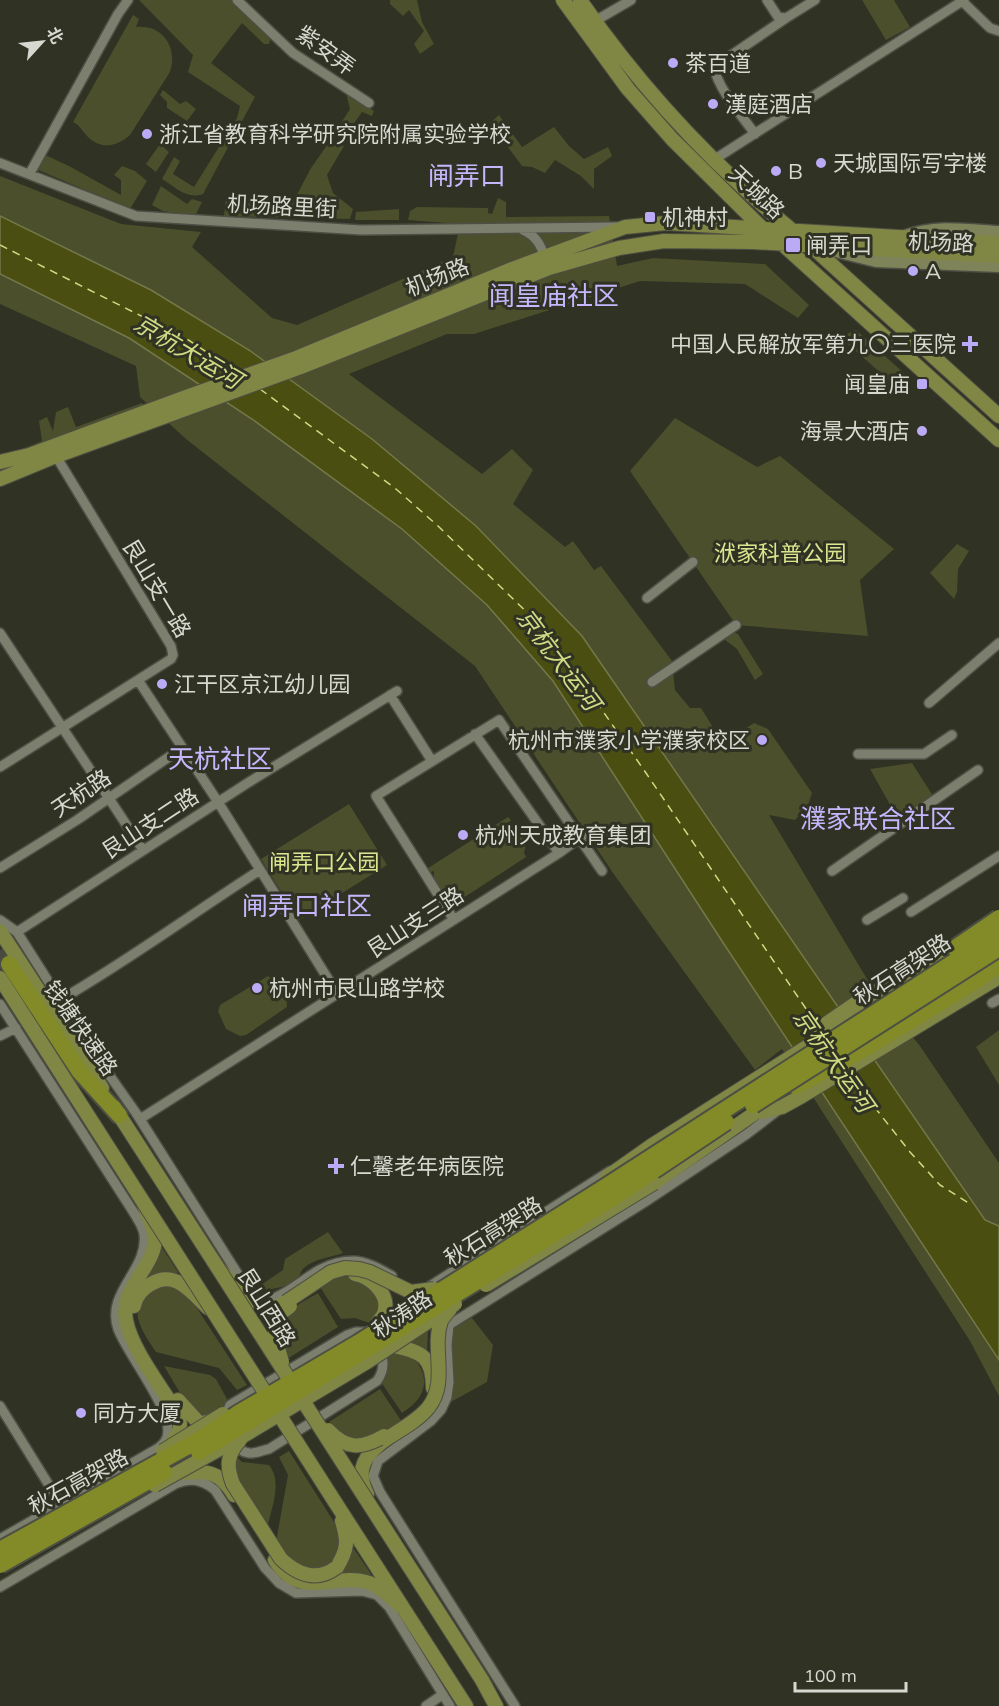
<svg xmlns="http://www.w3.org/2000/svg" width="999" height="1706" viewBox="0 0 999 1706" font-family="Mulish,'Noto Sans SC',sans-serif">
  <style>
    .green { fill: #4b4f2b }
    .water { fill: #4a4f11; stroke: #74784a; stroke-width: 1.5 }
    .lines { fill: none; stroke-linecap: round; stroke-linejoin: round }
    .ferry { stroke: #d0da83; stroke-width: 1.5; stroke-dasharray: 8 6; stroke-linecap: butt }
    .highway-tunnel { stroke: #494b3e; stroke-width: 16; stroke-dasharray: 16 8; stroke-linecap: butt }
    .street-casing { stroke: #4d4f44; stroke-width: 12 }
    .secondary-casing { stroke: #4d4f44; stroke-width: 15 }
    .primary-casing { stroke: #4d4f44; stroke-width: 16 }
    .highway-casing { stroke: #4d4f44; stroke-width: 20 }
    .street { stroke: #7c7f6e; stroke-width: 9 }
    .secondary { stroke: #7e8359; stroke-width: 12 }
    .primary { stroke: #808643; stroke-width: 14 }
    .highway { stroke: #828b27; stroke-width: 16 }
    .primary-bridge-casing { stroke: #4d4f44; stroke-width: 16; stroke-linecap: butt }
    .highway-bridge-casing { stroke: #4d4f44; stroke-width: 20; stroke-linecap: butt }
    .primary-bridge { stroke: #808643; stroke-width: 14 }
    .highway-bridge { stroke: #828b27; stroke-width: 16 }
    .poi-dot { fill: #bbaaf6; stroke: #303224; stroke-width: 2 }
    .labels { text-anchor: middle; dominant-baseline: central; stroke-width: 6; stroke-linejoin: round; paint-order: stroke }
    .street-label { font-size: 22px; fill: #d7d9d0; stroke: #303224 }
    .poi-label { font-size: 22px; fill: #d7d9d0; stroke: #303224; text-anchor: start }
    .park-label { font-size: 22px; fill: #dae58d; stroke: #303224 }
    .water-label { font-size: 24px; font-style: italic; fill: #d0da83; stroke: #303224 }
    .quarter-label { font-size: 26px; fill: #c6b6fd; stroke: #303224 }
  </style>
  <rect width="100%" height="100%" fill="#303224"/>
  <!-- green -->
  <path class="green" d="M139,0H231L271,38L269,44H264L242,23L211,63L255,97L203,194C187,200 175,187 162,179L174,157L180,161L173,174L194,187L237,118L240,106L188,72L193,55Z
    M390,0H417L422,22L434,44L420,54L414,44L424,31L409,10L403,16L390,4Z
    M862,0H894L910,27L886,40Z
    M133,15L139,19L136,27C163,24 178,48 170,72L130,135C117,147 100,150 87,136C82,131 80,125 73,122Z
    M163,90L180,104L186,101L196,109L187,121L167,108V102L160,95Z
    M346,93L374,111L372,116L362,112L343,139L334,134L350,109Z
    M499,115L522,147L554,127L569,146L584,159L608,147L612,156L594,169V189L581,176L555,160L545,173L532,167L522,166L490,123Z
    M330,141L344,146L327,175L333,193L353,209L350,219L224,216L226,198L292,204L311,168Z
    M160,144L169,152L156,172L146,164Z
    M43,154L69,166L121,195V180L114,175L122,166L135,171L147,181L130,209L36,169Z
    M0,176L121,224L201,232L192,247L272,318L297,325L453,257L460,224L408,220L410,211L417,207L488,208V213L492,214L498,198L506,202V217L609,216L617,266L653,258L765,264L809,305L798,318L745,284L640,281L474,334H447L349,374L482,474L512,449L533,470L513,504L565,547L573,541L594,570L601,566L672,661L675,690L690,708H701L729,753L734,736L754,723L768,729L812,793L808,805L795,820L769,815L873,989L920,1046L999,1163V1396L970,1341L782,1049L755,1070L613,873L475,666L186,439L140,397L136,366L0,304Z
    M161,186L187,204L192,199L202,202L195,216L163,211L152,205Z
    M399,209V220H355L356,212Z
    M856,330L905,374L901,391L840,337Z
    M142,403L146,408L27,452L23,449L42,441L39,421L47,417L53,431L56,412L68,407L76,427Z
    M675,418L757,467L780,456L894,549L860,580L868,636L736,625L630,471Z
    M957,544L969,551L958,569L957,592L954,599L930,573Z
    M733,632L738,634L763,674L755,680L737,649L724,639Z
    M912,763L933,796L898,819L870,769Z
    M349,804L387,865L299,920L261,859Z
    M508,817L511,820L507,824C519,829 529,839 524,853L526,857L457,902L455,898C440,898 433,885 434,871L428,873L425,870Z
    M268,976L286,992L287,1007L246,1035L240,1036L226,1029L218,1011L220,1005Z
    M999,1030V1085L976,1047Z
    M328,1232L343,1253C332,1257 313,1259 304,1268C301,1270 301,1274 299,1276C288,1288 270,1291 255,1289L283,1270L285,1259Z
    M161,1246L178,1272L176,1277L153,1276L146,1279L144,1275L157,1249Z
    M347,1276C371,1283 388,1299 372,1324L355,1318L341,1319L320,1287L334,1278Z
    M172,1285L191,1299L247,1385L237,1390L219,1368L156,1352C144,1334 125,1309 149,1293C157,1287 162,1286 172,1285Z
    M318,1293L338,1327L287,1359C285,1350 281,1339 280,1330C279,1312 305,1301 318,1293Z
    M472,1318L493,1345L487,1382L449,1403C457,1378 451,1355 452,1329Z
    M428,1329L427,1355L404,1341Z
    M388,1352L411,1354C432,1378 427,1397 402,1413L381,1382L387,1370Z
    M164,1366L210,1375L216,1379L227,1399L224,1408L203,1418L189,1408Z
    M380,1389L402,1422C374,1440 353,1452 329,1422Z
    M289,1451L341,1533C345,1552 336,1567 316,1568C311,1569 306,1570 302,1568C290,1562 283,1553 276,1542L288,1475L279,1457Z
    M235,1455L242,1462L269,1465C283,1482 271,1509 267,1529L234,1477Z
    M350,1549H354L371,1574L368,1578L340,1576L338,1572Z"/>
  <!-- water -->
  <path class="water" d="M0,216L151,290L249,350L372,439L476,526L582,636L985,1220L999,1226V1360L722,941L553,681L487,605L402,529L252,419L129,338L0,274Z"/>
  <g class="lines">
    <!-- ferry -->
    <path class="ferry" d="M0,245L187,339L237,372
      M260,389L396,489L438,526L542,627L563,654L646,773L817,1025
      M850,1073L876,1109L910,1152L940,1185L970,1204"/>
    <!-- highway-tunnel -->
    <path class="highway-tunnel" d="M0,950L9,964"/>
    <defs>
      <path id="street" d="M237,0L293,53L369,103
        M767,0L778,17L786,18L815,0
        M962,1L990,28L999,31
        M595,21L631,0
        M755,134C742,116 718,89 714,67L786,18
        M715,159L964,0
        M0,163L136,216L361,230L616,227
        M30,173L118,14L128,0
        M523,230C537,236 541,246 546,260
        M647,598L693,562
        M0,633L143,850
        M138,680L218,802L338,995
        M652,682L736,625
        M390,695L432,761
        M929,703L999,643
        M475,734L559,853
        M858,754H924L952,735
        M0,767L171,659L173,655L171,646L56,456
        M0,868L77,820L182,748
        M832,871L978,770
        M911,912L999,856
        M0,920L17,932L93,1052L136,1113L246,1287C251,1292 256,1298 264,1300C278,1302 308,1275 321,1269C331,1264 342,1261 353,1261C366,1261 380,1269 392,1276
        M454,920L376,796L499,720L602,871
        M867,920L903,898
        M17,932L246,784L397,691
        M60,1000C129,960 193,913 260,870
        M992,1003L999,999
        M0,1004L134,1213C138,1220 143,1227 144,1234C149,1270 105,1292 118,1329C127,1354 175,1412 167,1437C165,1443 160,1447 155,1450
        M0,1036L16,1028
        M140,1119L559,853L588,832
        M427,1288L610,1171
        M441,1313L449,1325L447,1345L449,1382L447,1397L441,1410L431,1421L378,1461L373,1476L380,1492L515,1706
        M443,1325H449L645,1202L747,1134L777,1111
        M356,1332H366C380,1347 390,1362 377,1381L269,1449C263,1450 255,1454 249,1453C233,1451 228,1432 224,1419L230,1405L347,1335Z
        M0,1406L60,1503
        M175,1484C191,1478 201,1479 215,1490L265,1568L279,1583L296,1593L362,1591L377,1595L389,1607L450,1706
        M0,1539L155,1450L158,1455
        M0,1587L175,1484L174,1480
        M426,1706L442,1695"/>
      <path id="secondary" d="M906,236C936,225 967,230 999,232
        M832,250L876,261L999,266"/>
      <path id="primary" d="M563,0L628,89L672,139L765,231
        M580,0C639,86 714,166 794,232
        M780,242L999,440
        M809,244L999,416
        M0,462L29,455L183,398L296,358L512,269L625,227L666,223L999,243
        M0,479L51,458L301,367L549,268L619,248L664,241L752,242L999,256
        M0,931L102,1088
        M0,978L142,1200C145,1210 155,1229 155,1239C155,1267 120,1287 126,1320C131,1349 163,1389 179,1416C182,1430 178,1435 169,1446
        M820,1028L862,999L904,978L962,942
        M114,1107L214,1262C227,1277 251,1311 273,1307C277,1307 282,1304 286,1302
        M762,1112L782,1107L802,1096L999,977
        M607,1177L651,1146L868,1008
        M654,1183L771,1102
        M355,1274C370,1276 391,1295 384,1313C383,1317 380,1319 378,1322
        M134,1306C136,1295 142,1289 151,1284C175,1269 192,1293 208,1308
        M394,1346C421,1351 433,1357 433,1388
        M178,1400L198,1422L203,1423L214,1420
        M174,1474C203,1471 218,1468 234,1495
        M367,1494C354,1469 366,1454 386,1439
        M335,1502L466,1706
        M275,1560C300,1601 334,1573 366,1582C379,1585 390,1597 400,1606
        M337,1567C348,1549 348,1541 342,1521
        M482,1680L496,1706"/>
      <path id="highway" d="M9,964L80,1072L119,1115
        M796,1086L871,1045L977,980L999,964"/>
    </defs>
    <!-- street casing -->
    <use href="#street" class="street-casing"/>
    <!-- secondary casing -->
    <use href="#secondary" class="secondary-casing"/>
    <!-- primary casing -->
    <use href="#primary" class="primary-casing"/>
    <!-- highway casing -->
    <use href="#highway" class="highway-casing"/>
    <!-- street -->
    <use href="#street" class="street"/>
    <!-- secondary -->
    <use href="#secondary" class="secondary"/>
    <!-- primary -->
    <use href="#primary" class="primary"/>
    <!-- highway -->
    <use href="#highway" class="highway"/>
    <defs>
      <path id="primary-bridge" d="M142,1200L335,1502
        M214,1262L482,1680
        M486,1285L654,1183
        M286,1302L331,1272L345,1268L359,1269L370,1272L411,1292L434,1289
        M282,1362C279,1350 270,1329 278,1317C280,1313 287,1309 290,1306
        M328,1430C347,1450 361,1449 384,1436
        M386,1439C400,1430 417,1421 428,1408C449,1382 431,1349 441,1321C443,1317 447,1313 450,1309
        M240,1440C227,1454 226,1466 233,1484L281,1559C298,1575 317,1582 337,1567
        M163,1451L223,1414
        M155,1485L243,1436L367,1362L455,1304"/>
      <path id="highway-bridge" d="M955,948L999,918
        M753,1105L999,948
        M199,1452L611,1199L726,1122
        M0,1550L199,1440L237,1414L358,1343L605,1187L999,933
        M0,1565L164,1472"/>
    </defs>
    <!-- primary-bridge casing -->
    <use href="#primary-bridge" class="primary-bridge-casing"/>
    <!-- highway-bridge casing -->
    <use href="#highway-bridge" class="highway-bridge-casing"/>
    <!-- primary-bridge -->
    <use href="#primary-bridge" class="primary-bridge"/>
    <!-- highway-bridge -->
    <use href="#highway-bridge" class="highway-bridge"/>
  </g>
  <!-- markers -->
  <g class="poi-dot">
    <circle cx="673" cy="63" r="6"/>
    <circle cx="713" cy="104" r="6"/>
    <circle cx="147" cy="134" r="6"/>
    <circle cx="821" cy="163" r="6"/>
    <circle cx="776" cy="171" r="6"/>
    <rect x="644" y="211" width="12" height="12" rx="3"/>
    <rect x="785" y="237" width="16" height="16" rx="3"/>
    <circle cx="913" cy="271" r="6"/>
    <path d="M967 335h6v6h6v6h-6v6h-6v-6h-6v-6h6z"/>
    <rect x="916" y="378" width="12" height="12" rx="3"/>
    <circle cx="922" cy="431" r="6"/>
    <circle cx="162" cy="684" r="6"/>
    <circle cx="762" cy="740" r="6"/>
    <circle cx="463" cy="835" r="6"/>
    <circle cx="257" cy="988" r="6"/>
    <path d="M333 1157h6v6h6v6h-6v6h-6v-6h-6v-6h6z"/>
    <circle cx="81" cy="1413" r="6"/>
  </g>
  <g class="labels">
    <!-- street labels -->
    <g class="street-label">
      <text transform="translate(326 50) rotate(36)">紫安弄</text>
      <text transform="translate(757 192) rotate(43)">天城路</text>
      <text transform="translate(282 206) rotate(3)">机场路里街</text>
      <text transform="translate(941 242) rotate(2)">机场路</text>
      <text transform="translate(437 277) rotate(-22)">机场路</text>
      <text transform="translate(157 588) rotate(59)">艮山支一路</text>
      <text transform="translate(81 793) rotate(-34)">天杭路</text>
      <text transform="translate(150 823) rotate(-33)">艮山支二路</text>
      <text transform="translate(415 922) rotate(-33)">艮山支三路</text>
      <text transform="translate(902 969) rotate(-33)">秋石高架路</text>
      <text transform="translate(81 1028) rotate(55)">钱塘快速路</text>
      <text transform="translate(493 1231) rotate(-32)">秋石高架路</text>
      <text transform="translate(267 1307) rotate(58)">艮山西路</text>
      <text transform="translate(402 1314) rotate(-34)">秋涛路</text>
      <text transform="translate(78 1481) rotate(-29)">秋石高架路</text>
    </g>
    <!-- poi labels -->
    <g class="poi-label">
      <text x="685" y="63">茶百道</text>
      <text x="725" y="104">漢庭酒店</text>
      <text x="159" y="134">浙江省教育科学研究院附属实验学校</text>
      <text x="833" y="163">天城国际写字楼</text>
      <text x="788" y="171">B</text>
      <text x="662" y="217">机神村</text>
      <text x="806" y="245">闸弄口</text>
      <text x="925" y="271">A</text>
      <text x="956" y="344" text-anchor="end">中国人民解放军第九〇三医院</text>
      <text x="910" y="384" text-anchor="end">闻皇庙</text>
      <text x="910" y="431" text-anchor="end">海景大酒店</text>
      <text x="174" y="684">江干区京江幼儿园</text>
      <text x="750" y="740" text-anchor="end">杭州市濮家小学濮家校区</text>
      <text x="475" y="835">杭州天成教育集团</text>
      <text x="269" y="988">杭州市艮山路学校</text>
      <text x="350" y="1166">仁馨老年病医院</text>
      <text x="93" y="1413">同方大厦</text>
    </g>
    <!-- park labels -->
    <g class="park-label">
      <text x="780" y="553">洑家科普公园</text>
      <text x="324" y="862">闸弄口公园</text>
    </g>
    <!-- water labels -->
    <g class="water-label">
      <text transform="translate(188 351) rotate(31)">京杭大运河</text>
      <text transform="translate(559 659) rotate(53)">京杭大运河</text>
      <text transform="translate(834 1060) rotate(55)">京杭大运河</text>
    </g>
    <!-- quarter labels -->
    <g class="quarter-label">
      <text x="467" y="175">闸弄口</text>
      <text x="554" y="295">闻皇庙社区</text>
      <text x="220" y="758">天杭社区</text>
      <text x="878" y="818">濮家联合社区</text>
      <text x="307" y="905">闸弄口社区</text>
    </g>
  </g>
  <!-- north arrow -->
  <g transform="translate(42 42) rotate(63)" stroke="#303224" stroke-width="4.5" paint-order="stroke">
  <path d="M0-4.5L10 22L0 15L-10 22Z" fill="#d7d9d0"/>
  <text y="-9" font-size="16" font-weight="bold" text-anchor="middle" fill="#d7d9d0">北</text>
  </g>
  <!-- scale -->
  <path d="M795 1682v9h111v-9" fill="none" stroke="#d7d9d0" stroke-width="3"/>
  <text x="804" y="1682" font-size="18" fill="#d7d9d0" stroke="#303224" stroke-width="4.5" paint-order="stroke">100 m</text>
</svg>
